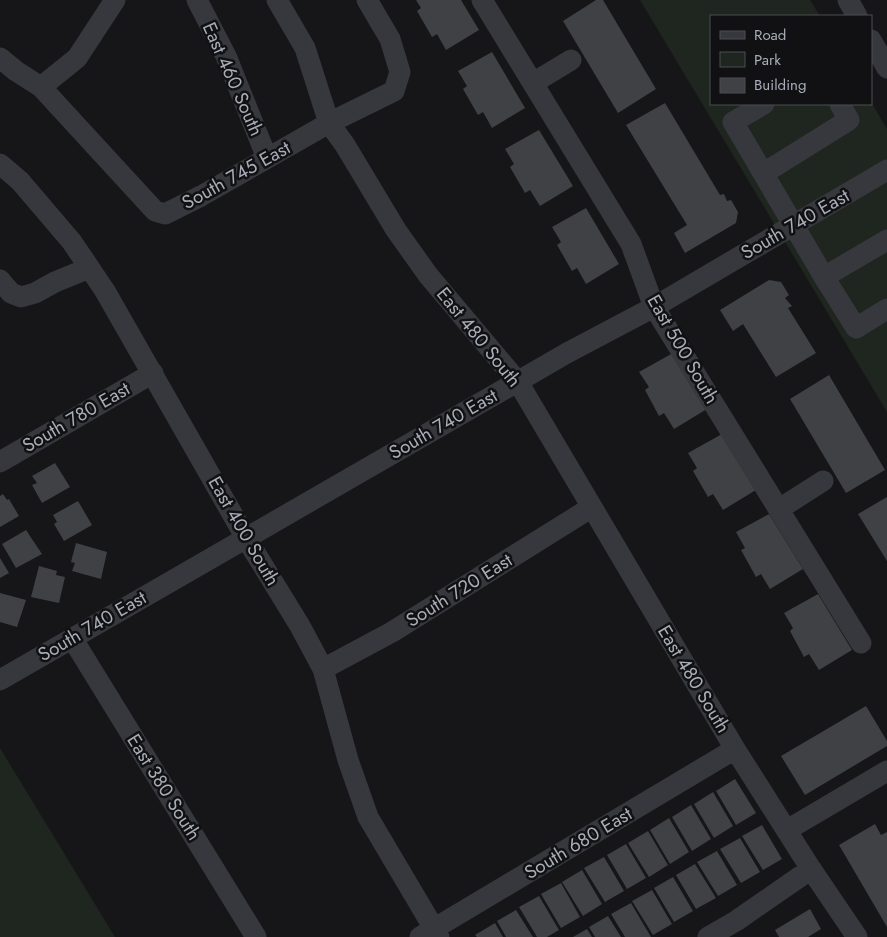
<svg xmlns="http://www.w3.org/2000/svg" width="887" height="937" viewBox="0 0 887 937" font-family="Jost,sans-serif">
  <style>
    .green { fill: #1e261f }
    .building { fill: #404145 }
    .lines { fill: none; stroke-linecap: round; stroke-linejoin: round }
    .minor { stroke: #37383d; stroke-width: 21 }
    .labels { text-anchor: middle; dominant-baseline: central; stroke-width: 5; stroke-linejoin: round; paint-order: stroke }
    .street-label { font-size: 19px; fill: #a8adb8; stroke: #111113 }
  </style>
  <rect width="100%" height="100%" fill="#161618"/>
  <!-- green -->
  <path class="green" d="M640,0H810L820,16H711V104H871V102L887,129V412Z
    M0,748L115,937H0Z"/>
  <!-- building -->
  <path class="building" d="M416,0H461L479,30L446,50L437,34L432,37L417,11L421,8Z
    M596,0H603L656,89L618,113L563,21Z
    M492,52L525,108L492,128L483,112L478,115L463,89L467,86L458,71Z
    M665,103L720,195L724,194L727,201L731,200L738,212L736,223L685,253L674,233L687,225L626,125Z
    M539,130L573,186L540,206L530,190L525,193L510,167L514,164L505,149Z
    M586,208L619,264L586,284L577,268L572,271L557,245L561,242L552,227Z
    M769,280L781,282L789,295L785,298L792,306L788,308L816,353L776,377L743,324L733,331L720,310Z
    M673,353L707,409L674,429L664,413L659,416L645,390L649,387L639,372Z
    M829,375L885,470L846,493L790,399Z
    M722,434L756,490L723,510L713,494L708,497L693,471L697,468L688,453Z
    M55,463L70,487L42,503L32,485L37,483L32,476Z
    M3,494L7,500L9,499L19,516L0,527V496Z
    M887,497V561L858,514Z
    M78,501L92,525L64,541L54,524L57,522L53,515Z
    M769,514L803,569L770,589L761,574L756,577L741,550L745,548L736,532Z
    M26,530L42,554L16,568L2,544Z
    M76,543L107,552L101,579L72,571L75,563L71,562Z
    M0,558L9,573L0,578Z
    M39,566L57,571L56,575L65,577L59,603L31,597Z
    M0,593L26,600L17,627L0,622Z
    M818,594L852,650L819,670L809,654L804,657L790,631L793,628L784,613Z
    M866,706L887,741V746L805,795L781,756Z
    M735,779L756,813L736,825L716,791Z
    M713,792L733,826L714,838L694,804Z
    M691,805L711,839L692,851L672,817Z
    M669,818L689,852L670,864L650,830Z
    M875,824L881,835L887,832V927L839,845Z
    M762,825L782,859L763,870L742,836Z
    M648,831L668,865L649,877L628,843Z
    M740,838L760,872L741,883L720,849Z
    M626,844L646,878L627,889L607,855Z
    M717,851L737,885L718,896L697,862Z
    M604,857L624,891L605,902L584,868Z
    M695,864L716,898L696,909L676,875Z
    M582,870L602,904L583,916L562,882Z
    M673,877L693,911L674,922L654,888Z
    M561,883L580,917L561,928L541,894Z
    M652,890L672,924L653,935L632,901Z
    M539,896L559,930L547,937H537L519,907Z
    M631,903L651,937H625L611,914Z
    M810,909L821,929L808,937H779L775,930Z
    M516,910L533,937H506L497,921Z
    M608,916L621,937H595L589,927Z
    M495,923L503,937H477L475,935Z
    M587,929L592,937H573Z"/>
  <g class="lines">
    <!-- minor -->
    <path class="minor" d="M197,0L226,56L267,158
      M277,0L305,48L329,123L345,145L396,230L428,275L518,382L735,749L811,869L857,937
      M482,0L631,244L654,307L861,643
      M848,0L857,16
      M871,40L887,68
      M0,58L16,71L41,87L77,58L115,0
      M533,83L571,60
      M41,87L155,211L165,214L201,196L329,123L394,91L400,72L390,39L367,0
      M764,104L733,122L824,277L856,328L887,309
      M0,164L20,181L72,242L105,291L246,538L300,626L323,669L348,760L368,817L439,937
      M764,173L849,120L840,104
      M824,277L887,240
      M0,280L11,293L21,297L35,293L55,282L89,268
      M0,462L153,373
      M779,509L823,481
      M72,638L256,937
      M323,669L392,632L592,507
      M0,680L567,353L654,307L887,170
      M787,830L887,771
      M420,937L735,749
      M708,937L736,921L811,869"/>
  </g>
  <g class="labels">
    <!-- street labels -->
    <g class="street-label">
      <text transform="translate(233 79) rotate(66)">East 460 South</text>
      <text transform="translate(236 175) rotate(-29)">South 745 East</text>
      <text transform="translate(795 224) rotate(-30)">South 740 East</text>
      <text transform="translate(479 337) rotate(51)">East 480 South</text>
      <text transform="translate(683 349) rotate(60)">East 500 South</text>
      <text transform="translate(76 417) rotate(-30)">South 780 East</text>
      <text transform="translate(443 424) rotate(-30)">South 740 East</text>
      <text transform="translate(244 531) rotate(60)">East 400 South</text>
      <text transform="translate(459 590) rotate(-32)">South 720 East</text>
      <text transform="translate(92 626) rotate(-30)">South 740 East</text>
      <text transform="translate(694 679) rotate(59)">East 480 South</text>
      <text transform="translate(164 787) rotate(58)">East 380 South</text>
      <text transform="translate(578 843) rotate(-31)">South 680 East</text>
    </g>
  </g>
  <!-- legend -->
  <rect x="710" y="15" width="162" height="90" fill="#111113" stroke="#4d4f55"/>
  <rect x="720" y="31" width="25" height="8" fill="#37383d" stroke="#4d4f55"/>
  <text x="754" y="40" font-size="15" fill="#a8adb8">Road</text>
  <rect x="720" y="52" width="25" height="15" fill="#1e261f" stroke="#4d4f55"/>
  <text x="754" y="65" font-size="15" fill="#a8adb8">Park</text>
  <rect x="720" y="78" width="25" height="15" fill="#404145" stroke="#4d4f55"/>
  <text x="754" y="90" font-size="15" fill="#a8adb8">Building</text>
</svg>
